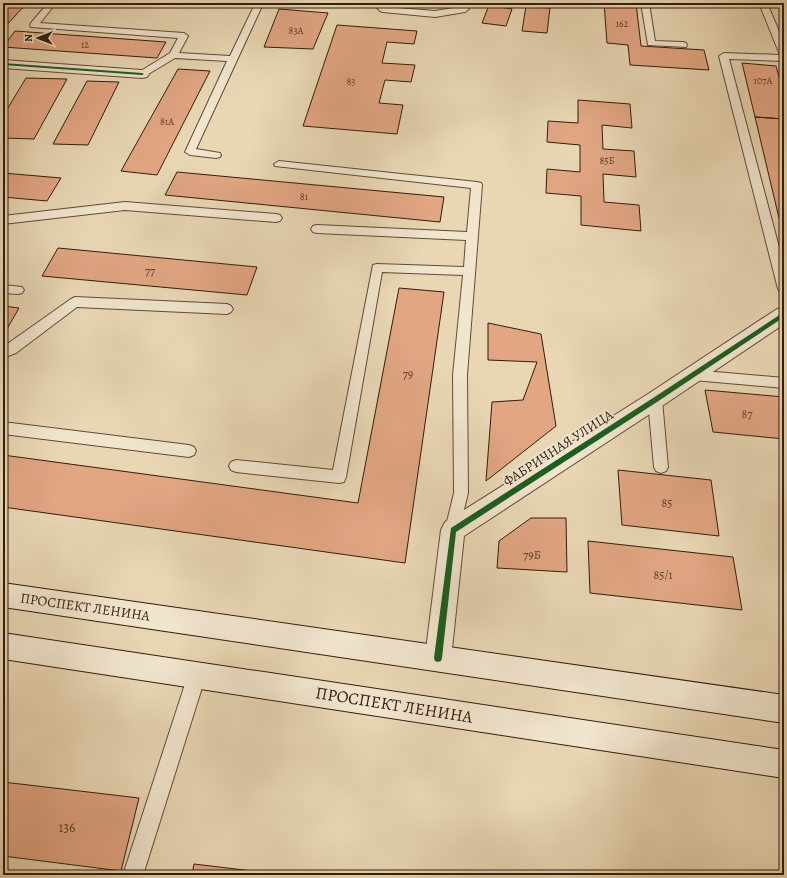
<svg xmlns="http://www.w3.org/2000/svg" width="787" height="878" viewBox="0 0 787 878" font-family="Alegreya,serif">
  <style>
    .building { fill: #e2a683; stroke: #331c0d }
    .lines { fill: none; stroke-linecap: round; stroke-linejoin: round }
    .service-casing { stroke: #604b37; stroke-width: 2 }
    .minor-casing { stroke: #604b37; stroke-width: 2 }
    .tertiary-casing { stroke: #604b37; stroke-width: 2 }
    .secondary-casing { stroke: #331c0d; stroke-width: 2 }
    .service { fill: #f1e5ce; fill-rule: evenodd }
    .minor { fill: #f1e5ce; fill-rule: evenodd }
    .tertiary { fill: #f1e5ce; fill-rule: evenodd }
    .secondary { fill: #f1e5ce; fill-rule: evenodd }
    .cycleway-casing { stroke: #f1e5ce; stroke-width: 2 }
    .cycleway { fill: #1b5e20; fill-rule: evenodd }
    .labels { text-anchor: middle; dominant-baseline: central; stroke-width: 3.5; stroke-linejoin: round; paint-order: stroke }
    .far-number-label { font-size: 10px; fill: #5f3e2a }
    .number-label { font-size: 12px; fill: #5f3e2a }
    .street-label { font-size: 14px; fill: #331c0d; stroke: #f1e5ce }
    .near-number-label { font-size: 14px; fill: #5f3e2a }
    .near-street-label { font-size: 17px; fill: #331c0d; stroke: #f1e5ce }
  </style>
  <rect width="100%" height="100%" fill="#e9d7b4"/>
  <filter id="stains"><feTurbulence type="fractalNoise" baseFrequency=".005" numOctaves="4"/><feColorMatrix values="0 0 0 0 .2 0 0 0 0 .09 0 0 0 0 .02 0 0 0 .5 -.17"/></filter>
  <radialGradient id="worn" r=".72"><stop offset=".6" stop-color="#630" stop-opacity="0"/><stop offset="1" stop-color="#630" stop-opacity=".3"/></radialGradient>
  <!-- building -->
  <path class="building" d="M5,3H27L3,29V5Z
    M604,3H636L641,46L704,50L709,70L630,65L628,45L607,43Z
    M489,5L512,9L506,26L482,23Z
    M526,6L550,8L547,33L522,31Z
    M279,9L328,13L313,49L264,47Z
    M337,25L417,31L414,44L387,42L382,63L415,65L411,82L385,80L379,103L403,105L397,134L303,126Z
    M15,31L166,42L157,58L3,47Z
    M742,63L776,66L784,94V119L755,117Z
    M178,69L210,71L157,175L121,171Z
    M26,78L67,79L34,139L3,138V116Z
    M87,81L119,82L88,145L53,144Z
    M578,100L630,104L632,128L602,125L603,149L634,151L636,177L603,174L604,202L639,205L641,231L581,225V196L546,193L547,169L580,172V145L547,142L548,121L578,123Z
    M755,117L784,119V235H783Z
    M177,172L444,197L440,222L165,195Z
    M3,173L61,178L47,201L3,197Z
    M58,248L257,267L247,295L42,276Z
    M399,288L444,292L405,563L3,507V455L358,503Z
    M3,306L19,308L3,336Z
    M488,323L541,334L556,426L486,481L492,402L523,400L537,362L488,360Z
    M705,390L784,397V439L713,432Z
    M618,470L711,480L719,536L622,525Z
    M531,518H566L567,572L497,568L499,541Z
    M588,541L733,557L742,610L590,593Z
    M3,782L139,798L121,871L3,856Z
    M194,864L286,875H192Z"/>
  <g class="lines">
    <defs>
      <path id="service" d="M48,3H56L40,23L184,33L188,36L179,53L230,56L254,6L255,4H261L262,6L196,149L220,153L221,155L220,157L216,158L190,155L185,152L227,61L175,58L145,76H139L137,74L139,72L170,53L178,38L31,27L30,25L31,23Z
        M373,3H382L385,7L435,11L465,6L469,9L465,12L435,17L383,12L380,11Z
        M641,3H649L655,41L683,42L686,43L687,45L686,47L648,45Z
        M759,3H767L784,43V61L729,59L784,266V293L780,292L778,289L719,56L724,53L780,55Z
        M279,161L477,182L481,183L482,185L467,375L468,493L458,535L453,537L448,535L445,530L454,493L453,375L463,275L382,272L346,477L344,482L339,483L236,472L231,470L229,466L231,462L236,460L333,470L373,265L377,264L464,267L466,240L317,233L313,232L311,229L313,226L317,225L467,232L471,188L275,166L274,164Z
        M125,202L276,214L280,215L282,218L280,221L276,222L125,210L3,224V216Z
        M3,285L22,287L24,290L22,293L18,294L3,293Z
        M75,297L227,304L231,306L233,309L231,312L227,314L77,307L16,353L3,358V347L71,299Z
        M693,370L784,378V388L693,380L688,379L686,375L688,371Z
        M655,394L660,396L662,400L668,467L666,471L661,473L656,471L654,467L648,400L650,396Z
        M3,422L189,445L194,447L196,451L194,455L189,457L3,434Z
        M197,666L203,669L206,675L143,875H123L188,675L191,669Z"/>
      <path id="minor" d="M770,3H784V7L772,6Z
        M3,60L142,70L147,71L149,74L147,77L142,78L3,68Z"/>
      <path id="tertiary" d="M784,307V324L662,406L464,536L451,658L447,667L438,671L429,667L425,658L441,530L445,522L648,394L777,309Z"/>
      <path id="secondary" d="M3,583L784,695V723L3,607Z
        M3,633L784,750V778L3,659Z"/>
    </defs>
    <!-- service casing -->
    <use href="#service" class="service-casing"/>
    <!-- minor casing -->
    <use href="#minor" class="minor-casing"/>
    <!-- tertiary casing -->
    <use href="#tertiary" class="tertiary-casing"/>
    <!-- secondary casing -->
    <use href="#secondary" class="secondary-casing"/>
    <!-- service -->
    <use href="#service" class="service"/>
    <!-- minor -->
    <use href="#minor" class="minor"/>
    <!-- tertiary -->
    <use href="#tertiary" class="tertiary"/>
    <!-- secondary -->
    <use href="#secondary" class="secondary"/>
    <defs>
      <path id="cycleway" d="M3,63L142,73L144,74L142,75L3,65Z
        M784,312V317L657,402L456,532L442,658L441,661L438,662L435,661L434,658L451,528L653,398Z"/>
    </defs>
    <!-- cycleway casing -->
    <use href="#cycleway" class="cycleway-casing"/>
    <!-- cycleway -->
    <use href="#cycleway" class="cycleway"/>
  </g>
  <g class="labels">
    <!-- far-number labels -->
    <g class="far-number-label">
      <text x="622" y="23">162</text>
      <text x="296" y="30">83А</text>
      <text x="85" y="44">12</text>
      <text x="763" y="80">107А</text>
      <text x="351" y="81">83</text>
      <text x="167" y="121">81А</text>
      <text x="607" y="160">85Б</text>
      <text x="304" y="196">81</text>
    </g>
    <!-- number labels -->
    <g class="number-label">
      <text x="150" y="271">77</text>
      <text x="408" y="374">79</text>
      <text x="747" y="414">87</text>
      <text x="667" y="503">85</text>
      <text x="532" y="555">79Б</text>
      <text x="663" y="575">85/1</text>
    </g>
    <!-- street labels -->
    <g class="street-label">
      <text transform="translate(558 448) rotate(-33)">ФАБРИЧНАЯ УЛИЦА</text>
      <text transform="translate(85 607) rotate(8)">ПРОСПЕКТ ЛЕНИНА</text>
    </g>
    <!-- near-number labels -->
    <g class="near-number-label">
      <text x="67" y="827">136</text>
    </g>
    <!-- near-street labels -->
    <g class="near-street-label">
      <text transform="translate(394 705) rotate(9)">ПРОСПЕКТ ЛЕНИНА</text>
    </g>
  </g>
  <!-- margin -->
  <rect width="787" height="878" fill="none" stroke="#e9d7b4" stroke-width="16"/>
  <rect x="4" y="4" width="779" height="870" fill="none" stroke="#331c0d" stroke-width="2"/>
  <rect x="8" y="8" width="771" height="862" fill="none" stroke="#331c0d"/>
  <!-- north arrow -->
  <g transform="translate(38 38) rotate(270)" stroke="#f1e5ce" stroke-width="3" paint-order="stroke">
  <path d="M0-3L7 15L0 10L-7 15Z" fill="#331c0d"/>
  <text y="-6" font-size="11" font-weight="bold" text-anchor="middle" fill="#331c0d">N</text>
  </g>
  <rect width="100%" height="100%" filter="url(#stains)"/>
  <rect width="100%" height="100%" fill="url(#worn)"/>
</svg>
